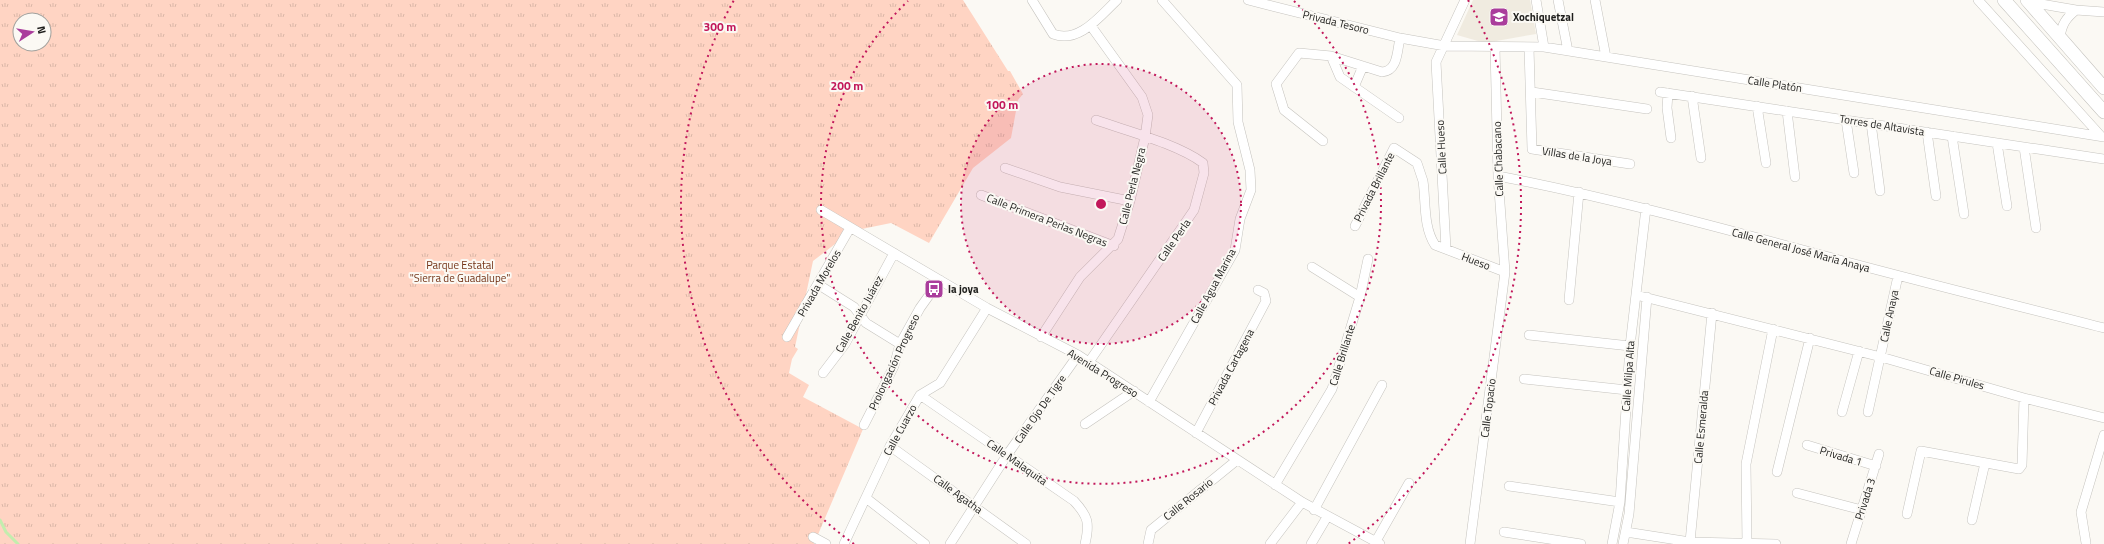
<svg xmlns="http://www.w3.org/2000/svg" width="2104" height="544" viewBox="0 0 2104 544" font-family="'Titillium Web',sans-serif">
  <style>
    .built { fill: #f0ebe0 }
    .grass { fill: url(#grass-tufts); fill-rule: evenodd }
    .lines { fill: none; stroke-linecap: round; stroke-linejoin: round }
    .stream { stroke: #c3edae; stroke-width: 3 }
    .street-casing { stroke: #c5c3be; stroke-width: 10 }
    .secondary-casing { stroke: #c5c3be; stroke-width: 14 }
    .street { stroke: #fff; stroke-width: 9 }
    .secondary { stroke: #fff; stroke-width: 13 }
    .ring { fill: none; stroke: #c2185b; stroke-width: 2; stroke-dasharray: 2 4 }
    .labels { text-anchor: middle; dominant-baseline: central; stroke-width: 4; stroke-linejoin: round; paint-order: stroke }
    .poi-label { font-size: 11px; font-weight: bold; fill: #1d1d1b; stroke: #fbf9f4; text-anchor: start }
    .street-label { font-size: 11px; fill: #1d1d1b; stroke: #fbf9f4 }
    .park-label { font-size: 11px; fill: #733316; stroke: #fbf9f4 }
    .centre { fill: #c2185b; stroke: #fbf9f4; stroke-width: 2 }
    .ring-label { font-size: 12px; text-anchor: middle; font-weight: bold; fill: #c2185b; stroke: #fbf9f4; stroke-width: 4; stroke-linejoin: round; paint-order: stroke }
  </style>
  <defs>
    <pattern id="grass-tufts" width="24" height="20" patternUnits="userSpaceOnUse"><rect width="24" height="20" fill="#ffd4c3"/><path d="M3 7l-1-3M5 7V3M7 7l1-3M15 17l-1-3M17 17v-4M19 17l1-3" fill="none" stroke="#dab6a7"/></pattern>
  </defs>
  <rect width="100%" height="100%" fill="#fbf9f4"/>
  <!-- built -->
  <path class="built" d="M1473,0H1530L1536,34L1485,43L1457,35Z"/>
  <!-- grass -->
  <path class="grass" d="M0,0H963L1008,71H1010L1023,94L1018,100L1011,138L973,168L929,243L891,223L852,231L813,261L795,347L798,349L792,359L789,373L809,385L803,397L863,429L814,544H0ZM20,20H44V44H20Z"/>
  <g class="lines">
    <!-- stream -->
    <path class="stream" d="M0,520L6,532L18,544"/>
    <defs>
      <path id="street" d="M1032,0L1053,34C1079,44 1100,16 1117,0
        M1248,0L1400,38L1445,46L1544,47L2104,137
        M1536,0L1544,47
        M1558,0L1568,51
        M1595,0L1606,57
        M1978,0L2100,135
        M2030,2L2076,10L2104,12
        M2060,37C2062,24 2066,18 2076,10
        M1529,48L1532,149L1630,164
        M1331,56L1340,77L1399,118
        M1354,87L1363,66
        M1532,92L1647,109
        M1660,92L2104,159
        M1668,93L1667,108L1671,138
        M1692,96L1701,158
        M1757,106L1766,163
        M1787,111L1795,177
        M1846,120L1854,173
        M1871,123L1880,191
        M1927,132L1936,196
        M1952,136L1964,214
        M1323,141L1284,110L1276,84L1299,53L1331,56L1382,72C1398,71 1397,51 1400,38
        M1997,143L2007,206
        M2024,147L2036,228
        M1005,168L1060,187L1130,201
        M1498,176C1612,198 1724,229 1836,259C1925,283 2015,305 2104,328
        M981,195L1114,246
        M821,210L987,308L1078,355L1302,502L1380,544
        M1355,226L1394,148L1417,163C1419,169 1421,175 1423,181C1426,201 1423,227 1435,245L1505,272
        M1446,249L1436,62L1465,0
        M1312,267L1360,297
        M819,285L854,307L866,323L900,344
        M1636,295L1881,357L2024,398L2104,418
        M1569,300L1579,192
        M1529,335L1630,346
        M787,337L850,228
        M1041,337L1080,277L1118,239L1130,201L1145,137L1148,115L1142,97L1091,26
        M1089,362L1194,210L1204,173L1203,163C1178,144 1127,131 1096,120
        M823,373L845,344L894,253
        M1524,379L1627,390
        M920,395L1074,501C1088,516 1090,523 1085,544
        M1149,402L1235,250L1240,219L1251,190L1250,170L1238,122L1237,85L1162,0
        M1842,412L1859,351
        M1868,412L1898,276
        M1085,424L1134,391
        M864,425L894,366L900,344L920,308L940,280
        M1196,433L1266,301L1264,293L1258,290
        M1807,445L1876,466
        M890,446L1026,544
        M1777,472L1810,338
        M1275,485L1332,389L1360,297L1368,259
        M1509,486L1620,502
        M1797,493L1862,510
        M866,498L925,544
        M1314,510L1382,385
        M1907,514L1921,451L2019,469L2022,465L2024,398
        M1972,520L1985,463
        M1504,532L1581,544
        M1626,532L1690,542L1776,544
        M813,537L826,544
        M1376,541L1409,483
        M1690,542L1712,313
        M1747,543L1746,464L1773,329
        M2086,543L2081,512L2104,435
        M844,544L890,446L920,395L940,383L987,308
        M950,544L1007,455L1078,355
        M1148,544L1151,530L1237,460
        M1270,544L1302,502
        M1311,544L1327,517
        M1470,544L1505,272L1498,176L1495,47
        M1612,544L1620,502L1630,346L1646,208
        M1623,544L1629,514L1647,297
        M1851,544L1879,454"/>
      <path id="secondary" d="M2004,0L2104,112
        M2027,0L2104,88"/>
    </defs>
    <!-- street casing -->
    <use href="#street" class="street-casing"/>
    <!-- secondary casing -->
    <use href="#secondary" class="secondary-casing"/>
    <!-- street -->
    <use href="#street" class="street"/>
    <!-- secondary -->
    <use href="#secondary" class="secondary"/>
  </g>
  <!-- distance rings -->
  <circle cx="1101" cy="204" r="140" fill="#c2185b" fill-opacity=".12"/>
  <g class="ring">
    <circle cx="1101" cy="204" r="140"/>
    <path d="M1294 1A280 280 0 1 1 908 1"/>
    <path d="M854 544A420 420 0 0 1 734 0M1468 0A420 420 0 0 1 1348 544"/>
  </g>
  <!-- icons -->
  <defs>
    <symbol id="school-square" viewBox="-11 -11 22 22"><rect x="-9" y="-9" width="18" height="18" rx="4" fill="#aa3d9c" stroke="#fbf9f4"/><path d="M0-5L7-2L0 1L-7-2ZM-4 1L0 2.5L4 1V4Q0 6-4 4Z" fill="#fff"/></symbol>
    <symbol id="bus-square" viewBox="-11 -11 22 22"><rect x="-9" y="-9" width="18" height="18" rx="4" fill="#aa3d9c" stroke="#fbf9f4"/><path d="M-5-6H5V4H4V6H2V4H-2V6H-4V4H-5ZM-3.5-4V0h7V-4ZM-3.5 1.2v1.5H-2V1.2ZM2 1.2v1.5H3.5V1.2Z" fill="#fff"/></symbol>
  </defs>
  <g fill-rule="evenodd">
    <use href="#school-square" x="1488" y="6" width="22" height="22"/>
    <use href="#bus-square" x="923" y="278" width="22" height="22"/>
  </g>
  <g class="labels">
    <!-- poi labels -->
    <g class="poi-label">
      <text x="1513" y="17">Xochiquetzal</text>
      <text x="948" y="289">la joya</text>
    </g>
    <!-- street labels -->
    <g class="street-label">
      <text transform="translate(1336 22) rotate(14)">Privada Tesoro</text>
      <text transform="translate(1775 84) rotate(9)">Calle Platón</text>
      <text transform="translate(1882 125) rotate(9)">Torres de Altavista</text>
      <text transform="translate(1441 147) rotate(-93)">Calle Hueso</text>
      <text transform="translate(1577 156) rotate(9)">Villas de la Joya</text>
      <text transform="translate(1498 159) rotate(-92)">Calle Chabacano</text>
      <text transform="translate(1132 186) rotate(-76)">Calle Perla Negra</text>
      <text transform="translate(1374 187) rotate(-63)">Privada Brillante</text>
      <text transform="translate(1047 220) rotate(21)">Calle Primera Perlas Negras</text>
      <text transform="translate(1174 240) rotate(-55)">Calle Perla</text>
      <text transform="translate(1801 250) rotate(15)">Calle General José María Anaya</text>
      <text transform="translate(1476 261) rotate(21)">Hueso</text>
      <text transform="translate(819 283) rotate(-60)">Privada Morelos</text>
      <text transform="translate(1213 286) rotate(-62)">Calle Agua Marina</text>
      <text transform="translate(859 314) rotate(-61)">Calle Benito Juárez</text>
      <text transform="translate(1889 316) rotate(-78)">Calle Anaya</text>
      <text transform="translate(1342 355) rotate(-73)">Calle Brillante</text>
      <text transform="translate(894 362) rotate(-65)">Prolongación Progreso</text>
      <text transform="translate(1231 367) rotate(-62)">Privada Cartagena</text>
      <text transform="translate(1103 373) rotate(32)">Avenida Progreso</text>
      <text transform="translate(1628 376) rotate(-86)">Calle Milpa Alta</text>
      <text transform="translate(1957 378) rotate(16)">Calle Pirules</text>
      <text transform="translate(1488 408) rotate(-83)">Calle Topacio</text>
      <text transform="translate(1040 409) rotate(-55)">Calle Ojo De Tigre</text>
      <text transform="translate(1701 427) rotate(-85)">Calle Esmeralda</text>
      <text transform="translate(900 430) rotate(-61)">Calle Cuarzo</text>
      <text transform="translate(1841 456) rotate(17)">Privada 1</text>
      <text transform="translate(1017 462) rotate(35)">Calle Malaquita</text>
      <text transform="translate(958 494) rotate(36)">Calle Agatha</text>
      <text transform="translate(1188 499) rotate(-39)">Calle Rosario</text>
      <text transform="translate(1865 499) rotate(-72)">Privada 3</text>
    </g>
    <!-- park labels -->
    <g class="park-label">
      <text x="460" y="265">Parque Estatal<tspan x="460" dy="13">"Sierra de Guadalupe"</tspan></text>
    </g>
  </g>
  <circle cx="1101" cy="204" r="6" class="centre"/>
  <g class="ring-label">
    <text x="720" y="31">300 m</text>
    <text x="847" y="90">200 m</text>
    <text x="1002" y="109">100 m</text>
  </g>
  <!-- north arrow -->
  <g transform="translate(32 32) rotate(78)"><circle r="19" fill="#fbf9f4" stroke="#a2a19d"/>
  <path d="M0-3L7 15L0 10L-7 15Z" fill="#aa3d9c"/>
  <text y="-6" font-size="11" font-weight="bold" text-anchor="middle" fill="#1d1d1b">N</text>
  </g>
</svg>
